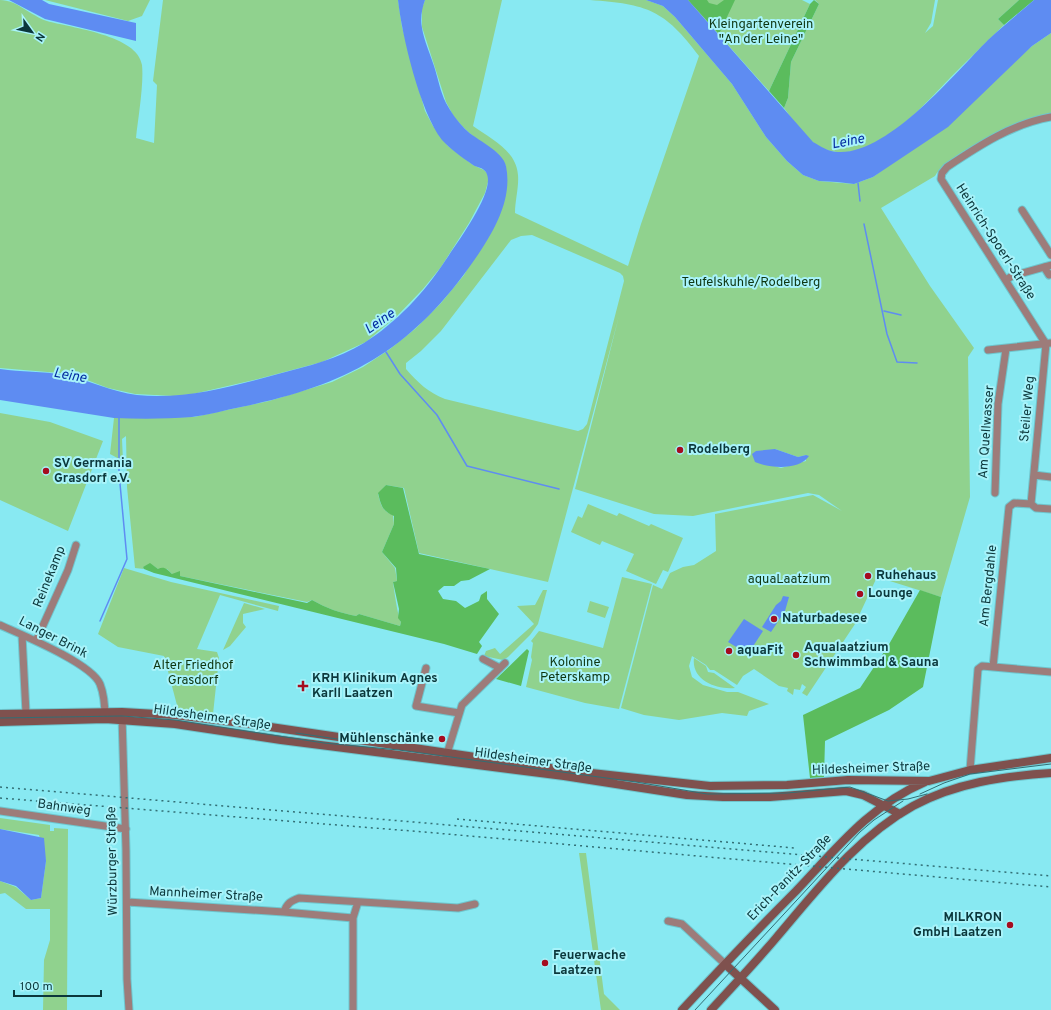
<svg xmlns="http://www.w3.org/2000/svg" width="1051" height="1010" viewBox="0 0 1051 1010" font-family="Overpass,sans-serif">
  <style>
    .green { fill: #90d28e; fill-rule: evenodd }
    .forest { fill: #5bbc5d }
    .water { fill: #5e8cf2 }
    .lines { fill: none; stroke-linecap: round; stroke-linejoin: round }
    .stream { stroke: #5e8cf2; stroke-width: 1.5 }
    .street-casing { stroke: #6fc5cd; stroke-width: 9 }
    .secondary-casing { stroke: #6fc5cd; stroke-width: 10 }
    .street { stroke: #9d7c7a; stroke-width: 7 }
    .secondary { stroke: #7f514e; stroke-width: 8 }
    .tram { stroke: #326f75; stroke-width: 1 }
    .rail { stroke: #326f75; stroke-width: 1.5; stroke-dasharray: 2 4; stroke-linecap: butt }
    .poi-dot { fill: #a50c1f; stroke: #a8f3fa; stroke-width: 1.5 }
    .labels { text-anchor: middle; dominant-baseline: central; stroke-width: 4; stroke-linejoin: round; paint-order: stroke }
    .park-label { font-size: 13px; fill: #0e3510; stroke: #a8f3fa }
    .street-label { font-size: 13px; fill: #0b373b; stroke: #a8f3fa }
    .poi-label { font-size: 13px; font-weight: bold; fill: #0b373b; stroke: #a8f3fa; text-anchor: start }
    .water-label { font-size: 14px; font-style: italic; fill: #052ca1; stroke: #a8f3fa }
  </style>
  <rect width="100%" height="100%" fill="#88e9f2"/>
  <!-- green -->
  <path class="green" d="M0,0C17,0 31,16 47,21C71,28 138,35 142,65C144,84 138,119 136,138L154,143L157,85L153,81L163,0H398L402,27L425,111L433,126L448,146L473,165L484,170L488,174V182L485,193L469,223L441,267L423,289L397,316L366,342L322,362L258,379L193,394L174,396L135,394L108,388L71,374L0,368Z
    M45,0H150L142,16L128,21Z
    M425,0H502L473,126C491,139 516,150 518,175C519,187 515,201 515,213L628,266L641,224L699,56C665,10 647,4 590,0H646L663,6L675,17L732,84L766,137L787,161L803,175L819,181L854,184L873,177L884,169L1032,46L1051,33V113C1025,119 948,152 935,176L881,208L930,286L974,348L968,357L970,497L941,597L877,577L855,624L807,696L802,693L806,687L802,684L800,690L794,689L793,695L787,691L788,688L779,686L754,669L743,676L737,685L714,670H710L706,665L692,656L689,666L692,677L703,685L727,692H738L769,704L749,711L747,716L722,713L679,720L644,715L621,708L653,585L662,589L670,573L683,567L694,565L716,551L715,514L813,495L842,511L819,495L808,493L693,516L654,514L575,489L619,316L548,582L419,553L404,488L386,485L378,494C381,505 382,511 393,515L394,524L382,552L395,568L397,581L393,582C394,590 398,618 401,622L400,626L359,614L356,616C340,613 326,608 312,600L307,602L180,576L172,574L167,569H158L152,565L143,567L144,569L135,568L127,487L126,436L122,439L123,461L110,454L114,418L194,417L269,401L332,382L363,367L390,349L415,329L441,303L464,275L504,202L506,166L497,153L480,142L466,130L454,117L446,102L422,27V8ZM532,235L620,273L623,276L624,281L587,424L583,429L578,431L445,399C429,393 417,382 406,369V363L421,351L441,331L511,240L521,236ZM775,449L798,457L806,455V461L781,468L771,465Z
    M688,0H802L810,4L769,91Z
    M815,0H935L931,23L925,33L933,26L938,0H1019L998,19L1004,25C986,42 968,60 950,78C922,107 871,167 824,149C807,142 795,122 784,108L788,98L791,62L819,4Z
    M0,413L50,422L103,441L68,531L0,500Z
    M588,504L617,516L619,513L649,526L651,524L683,538L668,572L663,570L656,584L626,571L634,554L602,541L600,545L571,532L578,516L582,518Z
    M124,568L171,582L279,606L278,611L220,595L197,649L217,652L219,658L213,714L178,709L164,656L118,647L98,634Z
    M622,577L652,584L619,709L585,703L526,687L532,660L531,657L533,643L531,641L539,631L603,648Z
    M543,590H547L538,624L530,635L508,657L503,660L484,656L486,651L495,648L500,654L534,624L517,606L535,605Z
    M590,601L609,607L605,618L587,612Z
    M244,603L265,609L243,614V623L246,627L230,646L223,650Z
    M694,658L706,666L708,672L714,673L735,688C716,690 691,680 694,658Z
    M0,818L50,825V831H54V828L68,829L67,1010H43L44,960L50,940V909H26L5,893L0,894V881L16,887L31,900L41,898L46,861L39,835L0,829Z
    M579,853H586L604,994L620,1010H601Z"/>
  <!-- forest -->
  <path class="forest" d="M688,0H707L709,3L717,5L724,0H735L719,34Z
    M814,0L819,4L791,62L788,98L784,108L769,91L810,4Z
    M1019,0H1034L1004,25L998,19Z
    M386,485L403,488L419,554L490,569L469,580L461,581L454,586H444L438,591L443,599L456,601L465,608L479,601L481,595L487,591V599L499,614L479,642L482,646L477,654L444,644L154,573L144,569L143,567L150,563L158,569C164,566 167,569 172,574L180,571V576L307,603L312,600C326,608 340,613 356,616L359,614L400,626L401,622L398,618L399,609L393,582L397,581L396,568L382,552L394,524V516C382,511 381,505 378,493Z
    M920,590L941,597L923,687L889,710L825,741L824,777L810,778L803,715L860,688L888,646Z
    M527,649L529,651L521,686L496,679Z"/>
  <!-- water -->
  <path class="water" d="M9,0H42L49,4L136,23V41L45,19Z
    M398,0H425C422,8 420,19 422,28C424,41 430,53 434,66C438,78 440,91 446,103C451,112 457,121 465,129C476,140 503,151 506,166C513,200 493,233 475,259C412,350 348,385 241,407C225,410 209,415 192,417C166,419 140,419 114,418L0,400V369C21,372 43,371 64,375C89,380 112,392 137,395C185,400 233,386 278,374C308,366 338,359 364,343C396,323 425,292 445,261C457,243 488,201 488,180C488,177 487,172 484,170C481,167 476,167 473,165C463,158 450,149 442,140C420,112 402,36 398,0Z
    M646,0H688L813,142C820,146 829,152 838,152C888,155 955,73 988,40C1003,26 1019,13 1034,0H1051V33L1032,46L948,127L873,177L854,184L837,182L819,181L803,175L787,161L766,137L732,84L675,17L663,6Z
    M775,449L798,457L806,455L809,456C799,471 769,468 755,462L752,454L756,451Z
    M783,596L789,597L785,611L771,632L762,627L776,605L781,601Z
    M744,619L763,631L748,654L728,642Z
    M0,829L44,838L46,861L41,898L31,900L16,886L0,881Z"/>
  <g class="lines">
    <!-- stream -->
    <path class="stream" d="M858,183L860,201
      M864,224L887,334L897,362L917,363
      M884,311L901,315
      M386,352L400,374L437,415L467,466L559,489
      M100,621L127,559L119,473V418"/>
    <defs>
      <path id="street" d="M1022,210L1051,255
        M1044,267L1049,275L1051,274
        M1006,280L1012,276L1051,265
        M988,350L1051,343
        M1034,475L1051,477
        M995,493L998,404L1006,349
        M1031,504L1046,344L941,179L942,173L947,167C980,145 1012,124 1051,117
        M0,625C22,635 91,663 100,684C104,694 105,707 105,718
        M22,635L26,713
        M36,641L68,570L76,545
        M483,659L500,668
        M993,667L1009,507L1014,503L1031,504L1036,508L1051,509
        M426,668L416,706L459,713
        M122,716L126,850L127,979L129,1010
        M446,757L462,705L505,663
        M970,770L978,669L982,666L1051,672
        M0,811L126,829
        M127,902L284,912L353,918
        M284,912C287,903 291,901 299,898L458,908L475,904
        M668,921L682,924L725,964
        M353,1010V918L358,902"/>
      <path id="secondary" d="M0,714L122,712L175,715L250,724L564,770L710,786L787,785L848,780L929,781L970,770L1051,758
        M0,722L105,719L175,724L281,740L564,776L687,795L723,797H770L846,791L863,795L900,814
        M725,964L775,1010
        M682,1010C719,970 757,930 796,891C836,849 869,806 925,782
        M711,1010C733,986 755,963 776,938C817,890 857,837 913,806C955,783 1004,776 1051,773"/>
    </defs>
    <!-- street casing -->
    <use href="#street" class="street-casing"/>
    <!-- secondary casing -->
    <use href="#secondary" class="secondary-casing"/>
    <!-- street -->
    <use href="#street" class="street"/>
    <!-- secondary -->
    <use href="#secondary" class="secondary"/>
    <!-- tram -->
    <path class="tram" d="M0,718L122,716L175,720L324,743L399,750L636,782L707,794L787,793L850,787L888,801L908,799L927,794
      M296,733L351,741
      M920,794L944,783L970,774L1051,764
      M695,1010L860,832L874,820L903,801"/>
    <!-- rail -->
    <path class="rail" d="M0,787L1051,876
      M0,798L424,832L1051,887
      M457,819L795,848"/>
  </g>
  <!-- markers -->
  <g class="poi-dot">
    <circle cx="680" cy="450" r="4"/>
    <circle cx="46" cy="471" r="4"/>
    <circle cx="868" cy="576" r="4"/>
    <circle cx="860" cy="594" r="4"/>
    <circle cx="774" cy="619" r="4"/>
    <circle cx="729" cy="651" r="4"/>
    <circle cx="796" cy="655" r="4"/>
    <path d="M301 680h4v4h4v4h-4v4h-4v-4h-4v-4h4z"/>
    <circle cx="442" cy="739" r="4"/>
    <circle cx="1010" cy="925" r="4"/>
    <circle cx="545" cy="963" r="4"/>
  </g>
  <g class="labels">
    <!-- park labels -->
    <g class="park-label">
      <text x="761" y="25">Kleingartenverein<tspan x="761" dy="15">"An der Leine"</tspan></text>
      <text x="751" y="283">Teufelskuhle/Rodelberg</text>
      <text x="789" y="580">aquaLaatzium</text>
      <text x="575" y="663">Kolonine<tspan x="575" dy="15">Peterskamp</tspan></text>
      <text x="193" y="666">Alter Friedhof<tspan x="193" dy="15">Grasdorf</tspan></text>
    </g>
    <!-- street labels -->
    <g class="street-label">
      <text transform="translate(995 242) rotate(57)">Heinrich-Spoerl-Straße</text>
      <text transform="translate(1028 409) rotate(-85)">Steiler Weg</text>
      <text transform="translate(987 432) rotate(-86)">Am Quellwasser</text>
      <text transform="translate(50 577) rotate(-68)">Reinekamp</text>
      <text transform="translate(989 586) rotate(-84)">Am Bergdahle</text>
      <text transform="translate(53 638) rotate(27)">Langer Brink</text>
      <text transform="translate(212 718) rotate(8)">Hildesheimer Straße</text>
      <text transform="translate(533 761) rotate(8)">Hildesheimer Straße</text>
      <text transform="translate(871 769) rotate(-2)">Hildesheimer Straße</text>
      <text transform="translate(64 808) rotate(8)">Bahnweg</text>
      <text transform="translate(113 861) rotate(-91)">Würzburger Straße</text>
      <text transform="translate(790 878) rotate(-46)">Erich-Panitz-Straße</text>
      <text transform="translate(206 895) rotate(3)">Mannheimer Straße</text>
    </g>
    <!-- poi labels -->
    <g class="poi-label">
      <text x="688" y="450">Rodelberg</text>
      <text x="54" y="464">SV Germania<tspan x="54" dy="15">Grasdorf e.V.</tspan></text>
      <text x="876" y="576">Ruhehaus</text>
      <text x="868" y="594">Lounge</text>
      <text x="782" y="619">Naturbadesee</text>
      <text x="804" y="648">Aqualaatzium<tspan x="804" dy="15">Schwimmbad &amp; Sauna</tspan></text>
      <text x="737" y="651">aquaFit</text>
      <text x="312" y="679">KRH Klinikum Agnes<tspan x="312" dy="15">Karll Laatzen</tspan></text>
      <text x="434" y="739" text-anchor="end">Mühlenschänke</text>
      <text x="1002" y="918" text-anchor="end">MILKRON<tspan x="1002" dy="15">GmbH Laatzen</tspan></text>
      <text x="553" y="956">Feuerwache<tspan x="553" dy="15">Laatzen</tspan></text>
    </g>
    <!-- water labels -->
    <g class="water-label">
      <text transform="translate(848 142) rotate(-11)">Leine</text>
      <text transform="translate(380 322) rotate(-35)">Leine</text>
      <text transform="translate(70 376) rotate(10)">Leine</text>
    </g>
  </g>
  <!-- north arrow -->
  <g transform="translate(32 32) rotate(123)" stroke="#a8f3fa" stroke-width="3" paint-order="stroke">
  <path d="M0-3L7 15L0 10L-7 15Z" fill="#0b373b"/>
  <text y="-6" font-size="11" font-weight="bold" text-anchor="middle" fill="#0b373b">N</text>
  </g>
  <!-- scale -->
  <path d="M14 990v6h87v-6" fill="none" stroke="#0b373b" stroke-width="2"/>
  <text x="20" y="990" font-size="12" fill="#0b373b" stroke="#a8f3fa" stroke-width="3" paint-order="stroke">100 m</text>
</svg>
